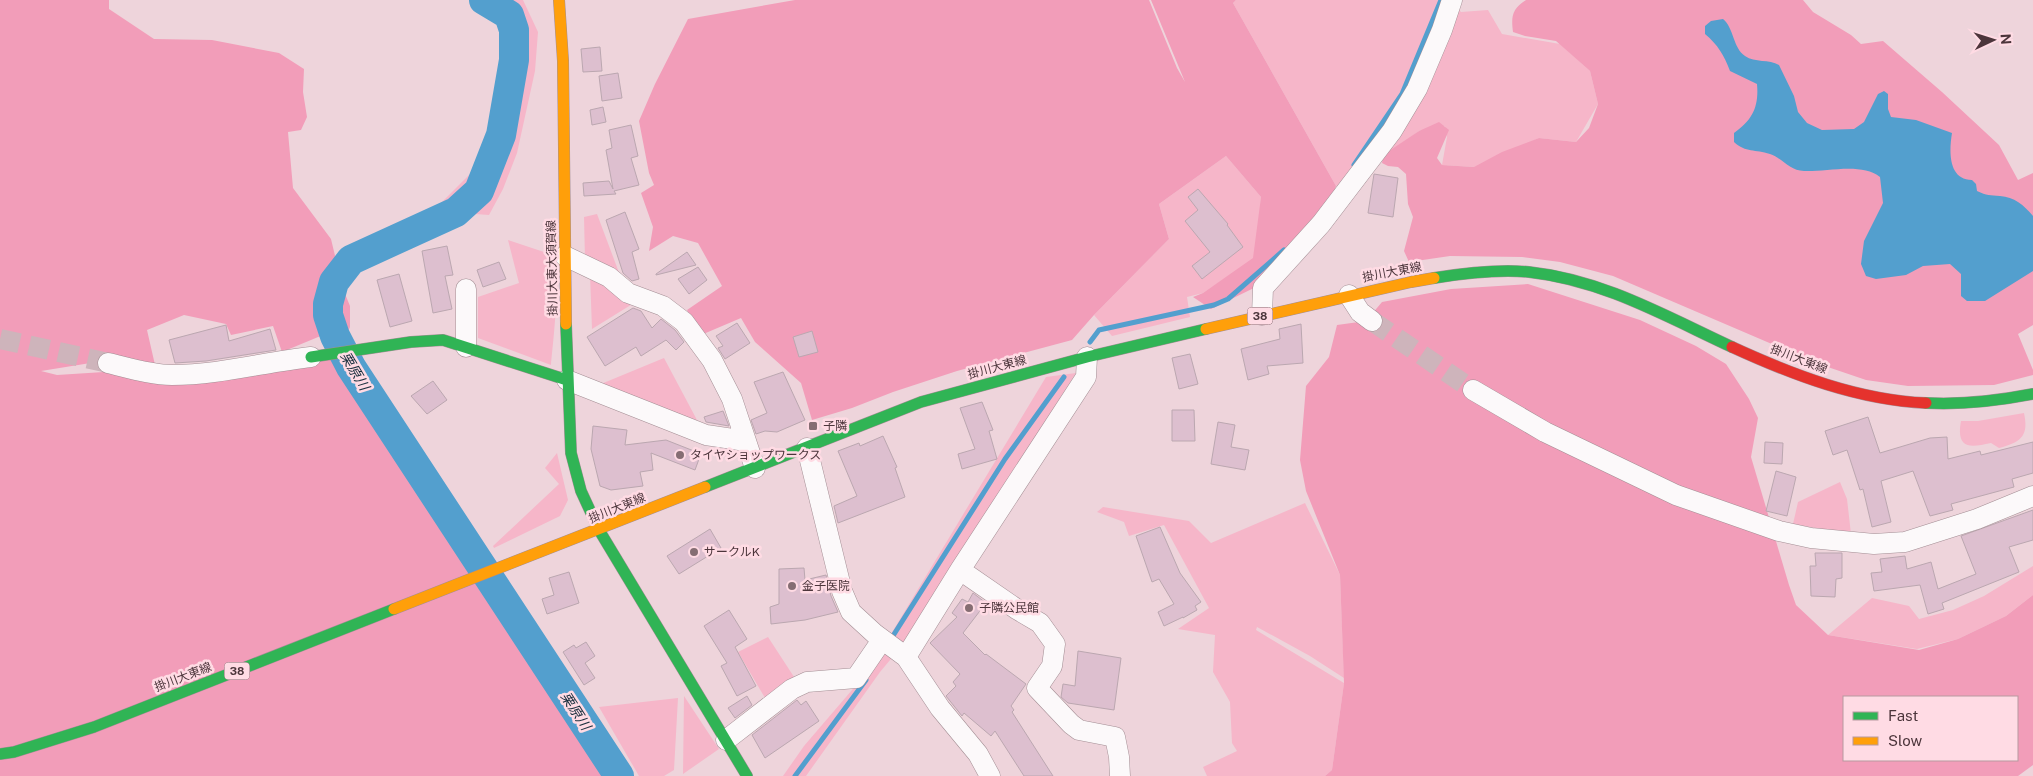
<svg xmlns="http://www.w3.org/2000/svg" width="2033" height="776" viewBox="0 0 2033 776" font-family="'Public Sans','Noto Sans JP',sans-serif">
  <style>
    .green { fill: #f6b6c9 }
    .forest { fill: #f29db9; fill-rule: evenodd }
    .water { fill: #539fce }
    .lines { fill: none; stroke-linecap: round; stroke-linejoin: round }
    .stream { stroke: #539fce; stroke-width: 5 }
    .river { stroke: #539fce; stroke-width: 30 }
    .building { fill: #ddbfcf; stroke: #bba7b0 }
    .street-tunnel { stroke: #ceb4bb; stroke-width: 20; stroke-dasharray: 20 10; stroke-linecap: butt }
    .street-casing { stroke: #a38e94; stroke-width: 21 }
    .fast-casing { stroke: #a38e94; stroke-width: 12 }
    .slow-casing { stroke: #a38e94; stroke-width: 12 }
    .jam-casing { stroke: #a38e94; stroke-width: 12 }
    .street { stroke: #fcf9fa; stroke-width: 20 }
    .fast { stroke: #30b455; stroke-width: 11 }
    .slow { stroke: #ff9f0a; stroke-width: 11 }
    .jam { stroke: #e5322d; stroke-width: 11 }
    .poi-dot { fill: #856d73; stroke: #ffdbe4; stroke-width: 2 }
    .labels { text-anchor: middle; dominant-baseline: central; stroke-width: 5; stroke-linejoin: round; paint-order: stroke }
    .shield { fill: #ffdbe4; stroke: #82676e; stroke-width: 1 }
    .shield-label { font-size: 11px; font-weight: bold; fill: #4c353b }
    .street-label { font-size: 12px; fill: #4c353b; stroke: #ffdbe4 }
    .poi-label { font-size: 12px; fill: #4c353b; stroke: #ffdbe4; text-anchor: start }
    .water-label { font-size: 14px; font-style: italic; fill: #182e3d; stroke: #ffdbe4 }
  </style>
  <rect width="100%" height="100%" fill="#eed4db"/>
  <!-- green -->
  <path class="green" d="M470,0H523L538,32L535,71L517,153L503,189L489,215L433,211L477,167L488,147L503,35L496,19Z
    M1236,0H1450L1461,12L1488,10L1502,34L1560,44L1590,71L1598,104L1576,142L1539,138L1475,167L1442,165L1447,137L1445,126L1419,131L1355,181L1336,186L1233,3Z
    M1226,156L1261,197L1257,257L1203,293L1187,297L1190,317L1112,336L1094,315L1169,239L1159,204Z
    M597,214L621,278L585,259L584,217Z
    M508,240L547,253C563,271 553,340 551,365L478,338V297L519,283Z
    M590,274L634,303L592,329Z
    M664,358L697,420L673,413L601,384Z
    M1076,373L906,641L880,672L806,776H783L804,746L858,683L885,644L1046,377Z
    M2024,413C2029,436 2021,442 1999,448L1991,443C1969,448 1956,449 1961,421H1978Z
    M557,453L568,500L560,516L494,548L493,546L559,484L545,468Z
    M1840,482L1847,499L1851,534L1793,524L1798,502Z
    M1305,503L1340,575L1344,678L1310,656L1257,627L1256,630L1344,683L1332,770L1325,776H1207L1203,767L1237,751L1232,743L1230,702L1213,672L1215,635L1178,629L1209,608L1164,525L1129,536L1124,522L1097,512L1103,507L1189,521L1211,543Z
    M2033,566V595L2006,616L1958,639L1917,649L1828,635L1872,598L1909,606L1919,619L1953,610L1984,596Z
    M768,637L796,680L768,703L738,652Z
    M684,696L719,749L683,774Z
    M678,698L674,770L664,776H639L599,707Z"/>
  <!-- forest -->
  <path class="forest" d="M0,0H109V9L154,39L212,40L279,53L304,69L303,92L307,117L301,130L288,132L293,188L331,239L343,289L350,306V327L347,334L335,336L323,335L282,352L273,326L231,335L226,324L184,315L147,330L155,365L109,360L41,371L57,375L336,357L408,461L462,552L509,615L547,679L570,726L608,776H0Z
    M795,0H1149L1177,68L1185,82L1151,0H1236L1233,3L1336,186L1326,220L1260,285L1211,309L1193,297L1203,293L1253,258L1261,197L1226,156L1159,204L1169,239L1094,315L1072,340L957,371L893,392L852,408L812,420L801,383L755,342L741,318L701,335L687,310L722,286L698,243L673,236L649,251L653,227L641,193L654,185L649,173L639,121L655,84L688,19Z
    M1526,0H1803L1813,12L1851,35L1861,44L1883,41L1942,92L1999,145L2018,180L2033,173V325L2018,334L2033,370V375L1994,385L1908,386L1866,380L1816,363L1613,276L1560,262L1522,257L1450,256L1409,262L1404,251L1413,217L1408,204L1406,174L1398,167L1388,166L1382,163L1383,158L1386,153L1419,131L1439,122L1449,130L1437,158L1442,165L1474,167L1502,152L1539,138L1576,142L1589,128L1598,104L1590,71L1556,41L1525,36L1513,32C1511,16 1512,9 1526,0Z
    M1528,284L1640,320L1696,346L1726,364L1749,399L1758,418L1751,457L1789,585L1796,605L1828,635L1919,650L1958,639L2006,616L2033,595V765L2018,776H1325L1332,770L1344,683L1340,575L1306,491L1300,460L1306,386L1329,357L1337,325L1366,321L1382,302L1451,289ZM1844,697H2017V760H1844Z"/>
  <!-- water -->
  <path class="water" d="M1723,19C1734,28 1733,48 1745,56C1755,63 1769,59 1779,65L1794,96L1798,112L1807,123L1822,130L1854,129L1864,122L1878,94L1884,91L1888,94V109L1891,117L1916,120L1952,133C1949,151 1948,180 1972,180L1976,184L1977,191C1987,196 1990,195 2000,196C2014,197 2024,205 2033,216V271L1985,301H1967L1961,296V274L1950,264L1923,266L1906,275L1876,279L1866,276L1861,264L1864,241L1883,203L1880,177C1862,162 1826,172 1804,171C1790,171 1782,158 1770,154C1755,149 1746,153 1734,142V133C1753,120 1759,106 1757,84L1730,71C1724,55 1718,45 1705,34V26L1711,21Z"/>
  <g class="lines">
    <!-- stream -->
    <path class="stream" d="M1354,165L1402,94L1441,0
      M1090,342L1099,330L1214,305L1228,299L1284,250
      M891,639L1005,459L1064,377
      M795,776L866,680"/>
    <!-- river -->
    <path class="river" d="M484,0L509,15L514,30V60L501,135L479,191L456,212L351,260L334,282L328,304V315L335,336L351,367L619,776"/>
  </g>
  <!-- building -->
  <path class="building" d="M600,47L602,71L583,72L581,49Z
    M618,73L622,98L602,101L599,76Z
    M603,107L606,122L592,125L590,110Z
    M631,125L638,156L631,158L639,185L614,191L616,194L584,196L583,183L609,181L613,189L606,150L612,148L609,130Z
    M1374,174L1398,178L1393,217L1368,213Z
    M1198,189L1228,224L1227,225L1243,247L1202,279L1192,266L1210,252L1185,221L1198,210L1188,197Z
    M625,212L639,249L632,252L639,279L632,281L623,273L606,220Z
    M447,246L453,275L445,276L452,309L433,313L422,251Z
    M687,252L696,265L656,275V274Z
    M499,262L506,279L483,287L477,270Z
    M698,267L707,280L689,294L678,279Z
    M399,274L412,321L390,327L377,280Z
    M633,308L641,311L652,328L661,319L675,330L684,342L676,350L666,340L641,356L636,347L605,366L587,337Z
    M737,323L750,343L725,359L718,348L723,346L716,336Z
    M1301,324L1303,363L1267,366L1269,374L1248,380L1241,349L1280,339L1279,329Z
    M226,325L229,341L270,329L276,350L206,361L175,363L169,340Z
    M812,331L818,352L799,357L793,337Z
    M1190,354L1198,384L1179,389L1172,358Z
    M783,372L805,420L777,432L765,431L756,434L751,420L767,413L754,382Z
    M433,381L447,400L427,414L411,396Z
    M982,402L993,430L989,431L997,459L962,469L958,454L975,449L960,408Z
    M1172,410H1194L1195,441H1172Z
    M723,411L729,426L706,422L704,417Z
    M1868,417L1880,453L1930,438L1947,437L1948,459L1980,451L1981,455L2033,442V473L2012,479L2014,487L1951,504L1953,510L1930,516L1913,471L1881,481L1891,522L1872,527L1863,489L1860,490L1847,450L1833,455L1825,431Z
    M1218,422L1235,425L1231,447L1249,450L1245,470L1211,464Z
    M593,426L627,430L625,445L666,440L699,453V459L695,470L651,453L653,470L640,472L643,486L611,490L600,486L591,449Z
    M883,436L897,467L895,468L905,497L838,523L834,506L857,496L838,451L859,443L860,446Z
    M1765,442L1783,443L1782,464L1764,463Z
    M1776,471L1796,477L1787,516L1766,511Z
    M2033,510V540L2009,547L2019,572L1942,603L1944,609L1928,614L1920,585L1874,591L1871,573L1882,572L1880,559L1905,556L1907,569L1931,562L1938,589L1976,574L1961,536Z
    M1160,527L1180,573L1201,602L1195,606L1197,610L1183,618V617L1164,626L1158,612L1174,604L1159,579L1152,582L1136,536Z
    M710,529L721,548L679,574L667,556Z
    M1815,553H1842V578L1836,579L1835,597L1811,596L1810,566H1816Z
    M804,568L805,580L826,575L831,596L838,612L805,620L771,624L770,607L779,604V569Z
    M569,572L579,603L547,614L542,599L554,595L549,578Z
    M973,593L986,603L963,633L985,655L986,654L1026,684L1011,706L1014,710L1012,712L1053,776H1024L995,731L991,736L964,713L962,716L946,696L956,686L953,682L960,674L930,643L957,617L952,613L962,599L968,602Z
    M729,610L747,639L735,647L756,686L737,696L721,666L727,663L704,626Z
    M586,642L595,656L585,663L595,678L584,685L563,652L574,645L576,648Z
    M1078,651L1121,658L1114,710L1068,703L1061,697L1063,684L1075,686Z
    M747,696L752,705L735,718L728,708Z
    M797,700L801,705L806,701L819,721L765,758L752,735Z"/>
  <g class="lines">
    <!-- street-tunnel -->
    <path class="street-tunnel" d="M1372,321L1473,390
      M0,339L108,363"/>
    <defs>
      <path id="street" d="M565,256L609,277L628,293L663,306L684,322L712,360L732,399L755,468
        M1349,295L1360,312L1372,321
        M1262,315L1263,288L1321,224L1392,131L1417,89L1442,30L1452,0
        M466,347V289
        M108,363C129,368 151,375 172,375C219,375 265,362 311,357
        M567,380L706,435L746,441
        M1473,390L1545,432L1676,495L1779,531L1811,538L1874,544L1905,542L1977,519L2033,496
        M807,448L842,591L851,612L875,634L906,657L940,708L978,754L990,776
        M960,570L1018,610L1040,623L1055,644L1052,666L1037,688L1071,724L1079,730L1115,737L1119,757L1120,776
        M906,657L960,570L1086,377L1087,357
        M726,740L792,689L807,682L856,678L882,640"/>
      <path id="fast" d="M1434,278C1465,273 1498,269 1529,272C1603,280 1665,316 1732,347
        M566,324L571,453L581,491L599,530L747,776
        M311,357L411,342L443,340L567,380
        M1926,403C1963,405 1997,401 2033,394
        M705,487L921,402L1087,357L1206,329
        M0,754L14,752L94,727L394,609"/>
      <path id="slow" d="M559,0L563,61L566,324
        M1206,329L1411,282L1434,278
        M394,609L705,487"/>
      <path id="jam" d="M1732,347C1793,375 1858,400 1926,403"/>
    </defs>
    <!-- street casing -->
    <use href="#street" class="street-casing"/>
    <!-- fast casing -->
    <use href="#fast" class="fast-casing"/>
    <!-- slow casing -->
    <use href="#slow" class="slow-casing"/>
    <!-- jam casing -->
    <use href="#jam" class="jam-casing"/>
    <!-- street -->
    <use href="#street" class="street"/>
    <!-- fast -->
    <use href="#fast" class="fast"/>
    <!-- slow -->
    <use href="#slow" class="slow"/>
    <!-- jam -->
    <use href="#jam" class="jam"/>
  </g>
  <!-- markers -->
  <g class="poi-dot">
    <rect x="808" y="421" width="10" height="10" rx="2.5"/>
    <circle cx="680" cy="455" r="5"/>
    <circle cx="694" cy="552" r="5"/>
    <circle cx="792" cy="586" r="5"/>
    <circle cx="969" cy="608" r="5"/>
  </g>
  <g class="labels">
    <!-- shield labels -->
    <g class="shield">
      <rect x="1247.5" y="307.5" width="25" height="17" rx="4"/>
      <rect x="224.5" y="662.5" width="25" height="17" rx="4"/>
    </g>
    <g class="shield-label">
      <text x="1260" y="316">38</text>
      <text x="237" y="671">38</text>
    </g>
    <!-- street labels -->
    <g class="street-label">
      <text transform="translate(552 268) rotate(-91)">掛川大東大須賀線</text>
      <text transform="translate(1392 272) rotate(-11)">掛川大東線</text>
      <text transform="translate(1799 359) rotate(21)">掛川大東線</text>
      <text transform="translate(997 367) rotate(-15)">掛川大東線</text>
      <text transform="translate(617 508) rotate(-22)">掛川大東線</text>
      <text transform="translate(183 677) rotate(-21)">掛川大東線</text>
    </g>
    <!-- poi labels -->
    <g class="poi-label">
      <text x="823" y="426">子隣</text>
      <text x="690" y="455">タイヤショップワークス</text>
      <text x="704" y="552">サークルK</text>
      <text x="802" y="586">金子医院</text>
      <text x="979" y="608">子隣公民館</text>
    </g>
    <!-- water labels -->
    <g class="water-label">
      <text transform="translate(355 371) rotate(59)">栗原川</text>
      <text transform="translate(576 711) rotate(57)">栗原川</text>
    </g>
  </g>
  <!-- legend -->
  <rect x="1843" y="696" width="175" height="65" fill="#ffdbe4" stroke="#b799a0"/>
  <rect x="1853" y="712" width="25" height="8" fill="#30b455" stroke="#b799a0"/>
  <text x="1888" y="721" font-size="15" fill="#4c353b">Fast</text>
  <rect x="1853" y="737" width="25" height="8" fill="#ff9f0a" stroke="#b799a0"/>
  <text x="1888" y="746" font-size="15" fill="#4c353b">Slow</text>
  <!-- north arrow -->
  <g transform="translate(1993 40) rotate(86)" stroke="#ffdbe4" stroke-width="4" paint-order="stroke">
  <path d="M0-4L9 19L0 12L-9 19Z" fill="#4c353b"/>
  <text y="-8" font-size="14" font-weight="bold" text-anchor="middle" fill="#4c353b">N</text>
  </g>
</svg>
